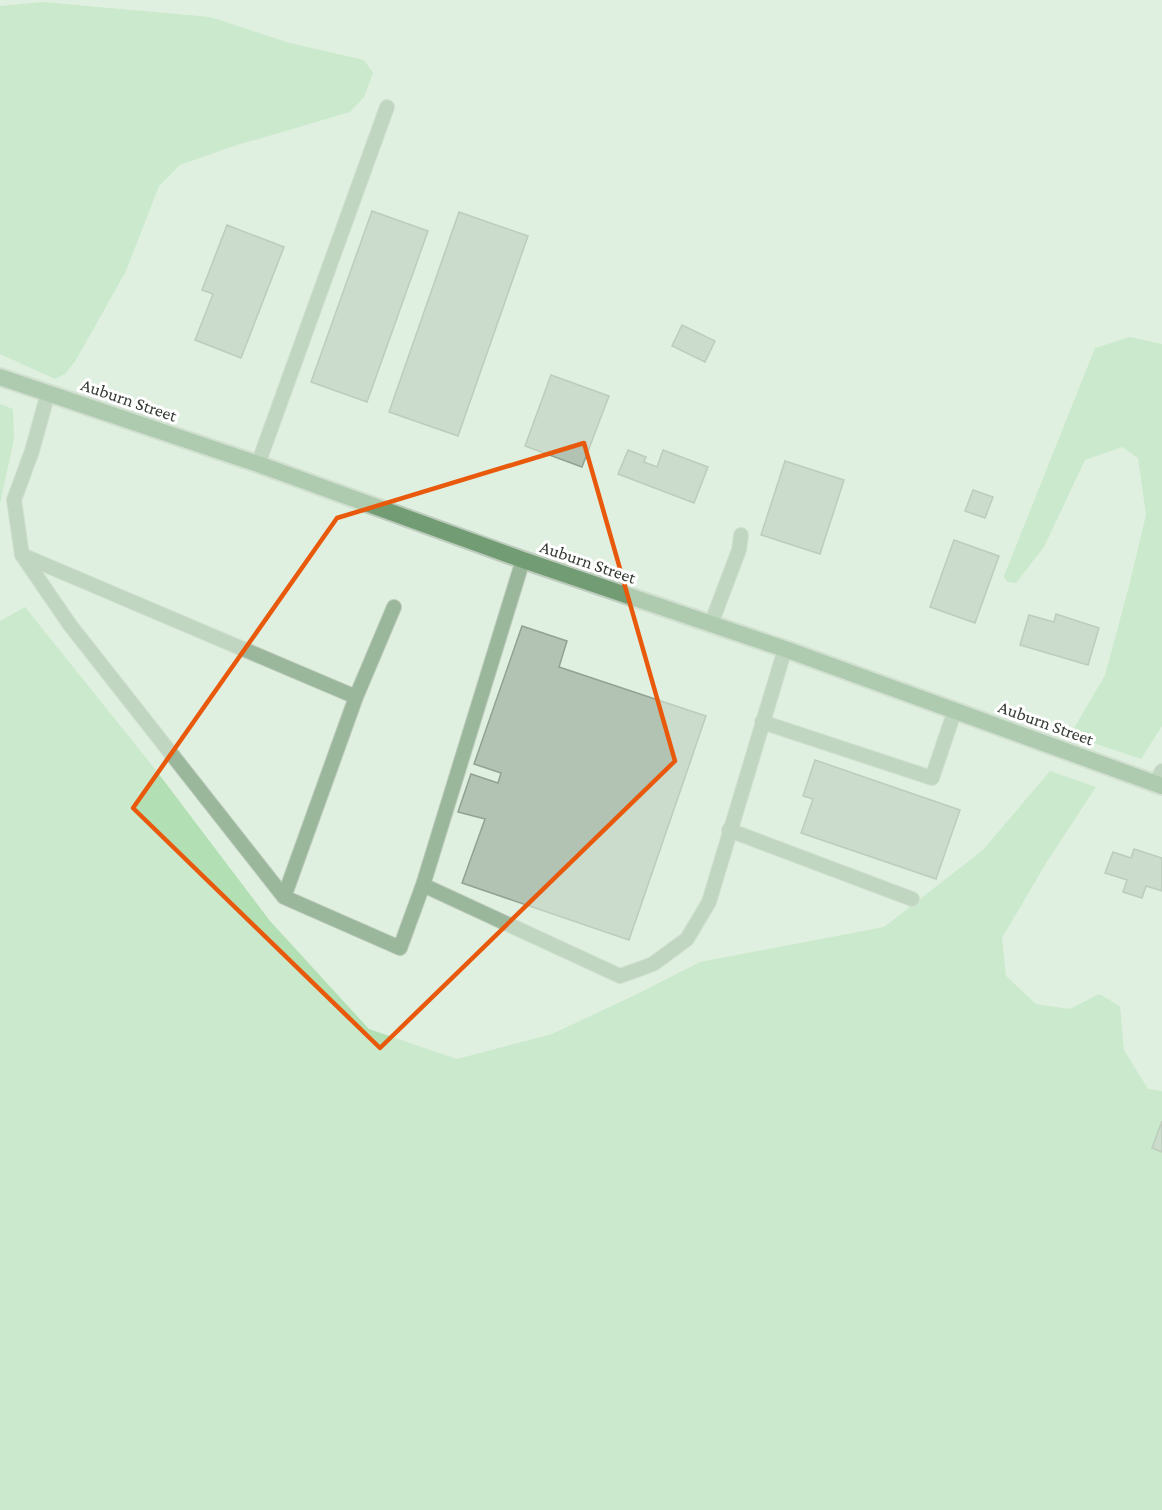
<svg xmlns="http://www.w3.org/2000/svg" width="1162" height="1510" viewBox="0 0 1162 1510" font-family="'Crimson Pro',serif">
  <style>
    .green { fill: #b2dfb3 }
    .building { fill: #b2c2b3; stroke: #92a192; stroke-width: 1.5 }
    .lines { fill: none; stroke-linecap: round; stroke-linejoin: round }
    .service-casing { stroke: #beccbe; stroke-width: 16 }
    .secondary-casing { stroke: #beccbe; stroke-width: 20 }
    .service { stroke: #9ab79b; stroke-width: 14 }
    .secondary { stroke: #729d74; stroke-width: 16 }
    .marked { fill: none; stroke: #e8590c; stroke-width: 4.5; stroke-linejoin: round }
    .labels { text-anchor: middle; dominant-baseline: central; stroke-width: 6; stroke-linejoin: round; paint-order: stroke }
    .street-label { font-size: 18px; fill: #353c35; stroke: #fff }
  </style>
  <rect width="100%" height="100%" fill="#e0f0e0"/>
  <!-- green -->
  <path class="green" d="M43,2L210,17L290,43L364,60L373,73L364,97L350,112L234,146L180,165L159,186L126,271L76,360L65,374L55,379L0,354V6Z
    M1130,337L1162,344V726L1141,759L1070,735L1105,675L1129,586L1146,515L1138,458L1122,447L1085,460L1044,547L1016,583L1007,582L1004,576L1095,348Z
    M0,404L13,409L14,439L0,504Z
    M25,607L155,769L270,921L369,1029L457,1059L552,1034L635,995L700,962L884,927L983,850L1050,771L1096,787L1046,863L1002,938L1006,976L1036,1004L1070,1009L1099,994L1120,1006L1124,1050L1148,1089L1162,1091V1510H0V621Z"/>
  <!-- building -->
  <path class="building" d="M372,211L428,231L367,402L311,382Z
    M459,212L528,236L458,436L389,412Z
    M227,225L284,247L241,358L195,340L213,294L202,290Z
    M682,325L715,341L705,362L672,346Z
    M551,375L609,396L582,467L525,446Z
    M628,450L646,457L644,462L657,467L663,450L708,467L694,503L618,474Z
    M785,461L844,480L820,554L761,535Z
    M973,490L993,497L985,518L965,511Z
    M954,540L999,556L975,623L930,607Z
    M1056,614L1099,628L1088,665L1020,645L1029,615L1054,622Z
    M522,626L567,641L559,667L706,716L629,940L462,883L485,819L458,812L471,774L498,783L501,773L474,764Z
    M815,760L960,810L936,879L801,833L813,799L803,796Z
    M1134,849L1162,858V891L1146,886L1142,898L1123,892L1127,880L1105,873L1113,852L1131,858Z
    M1162,1121V1152L1152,1148Z"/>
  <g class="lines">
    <defs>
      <path id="service" d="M48,393L32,451L14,500L22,555L70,625L284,897L400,948L423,885L523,560
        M258,464L387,107
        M22,555L356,697L284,897
        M711,624L739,550L741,535
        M356,697L394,607
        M762,722L932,778L955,710
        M1155,783L1162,771
        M729,830L912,899
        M423,885L620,976L653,964L687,939L709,902L785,649"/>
      <path id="secondary" d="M0,377L258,464L523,560L785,649L1162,786"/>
    </defs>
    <!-- service casing -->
    <use href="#service" class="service-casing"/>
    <!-- secondary casing -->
    <use href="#secondary" class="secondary-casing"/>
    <!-- service -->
    <use href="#service" class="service"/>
    <!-- secondary -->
    <use href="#secondary" class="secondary"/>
  </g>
  <!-- marked area -->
  <path d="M0 0H1162V1510H0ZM584,443L675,761L380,1048L133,808L337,518Z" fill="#e0f0e0" fill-opacity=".55" fill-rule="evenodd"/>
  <path class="marked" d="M584,443L675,761L380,1048L133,808L337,518Z"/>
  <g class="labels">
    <!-- street labels -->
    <g class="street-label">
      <text transform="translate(129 400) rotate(19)">Auburn Street</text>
      <text transform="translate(588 562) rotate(19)">Auburn Street</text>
      <text transform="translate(1046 723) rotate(20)">Auburn Street</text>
    </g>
  </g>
</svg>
